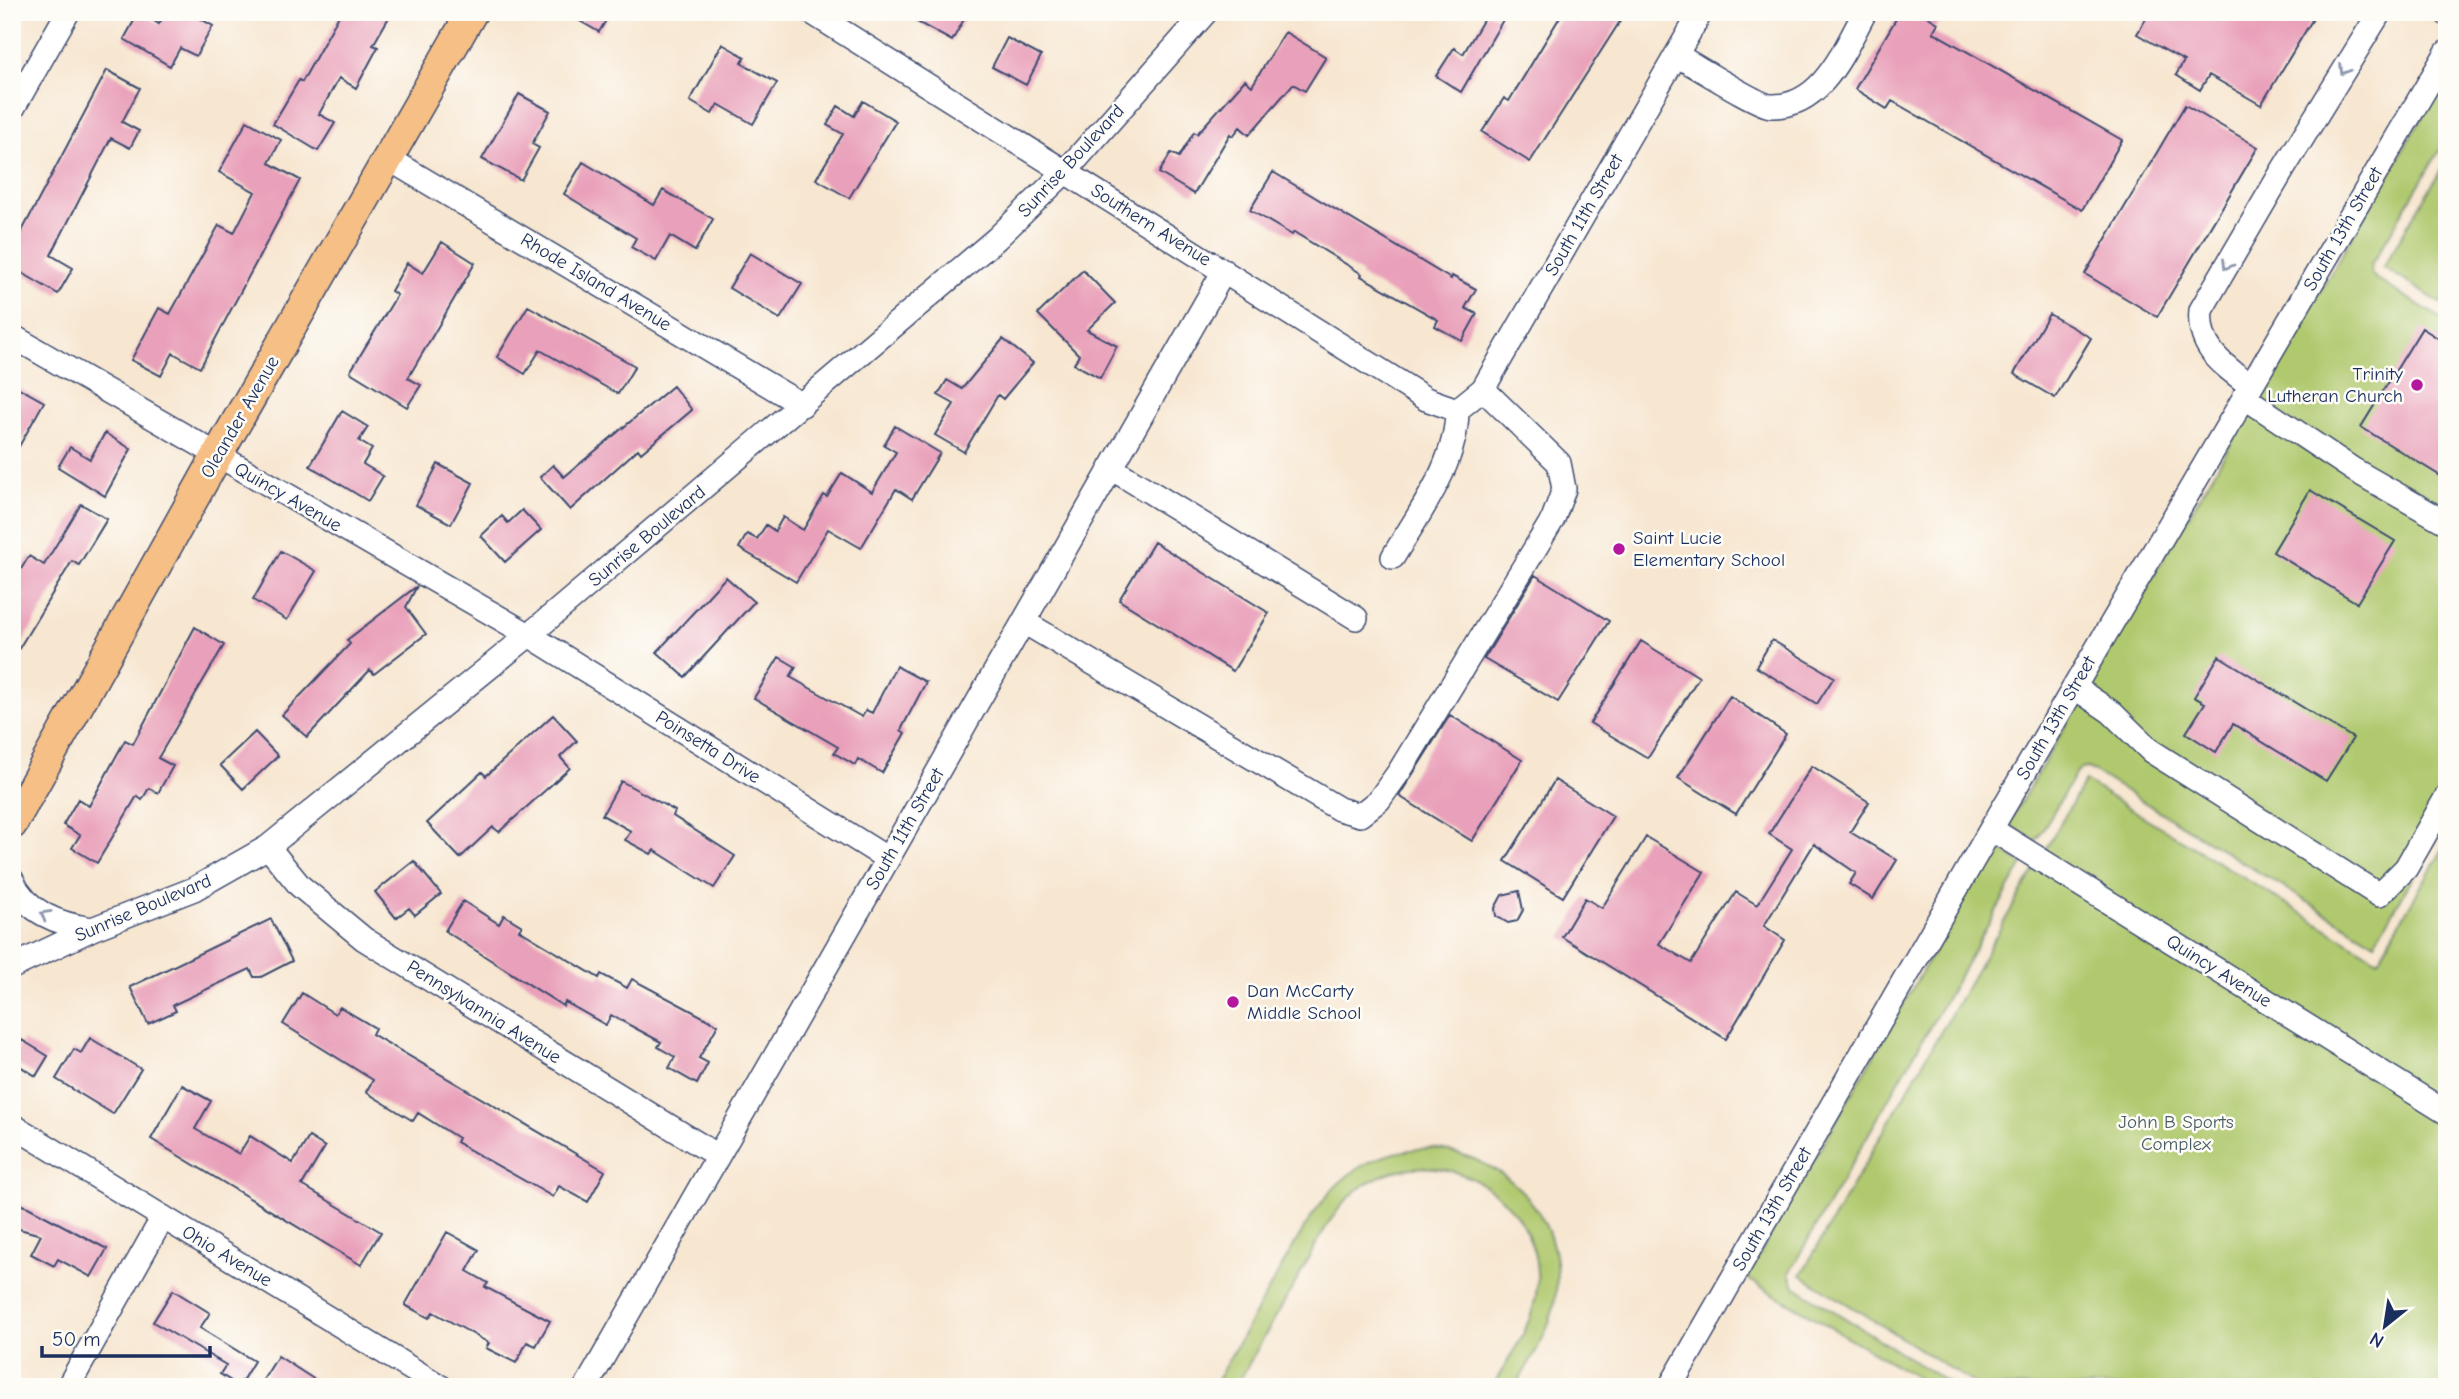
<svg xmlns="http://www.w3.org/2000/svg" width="2459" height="1399" viewBox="0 0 2459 1399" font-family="'Comic Neue',sans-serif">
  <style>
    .green { fill: #b0c96e; stroke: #667c66; stroke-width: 2 }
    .building { fill: #e9a0ba }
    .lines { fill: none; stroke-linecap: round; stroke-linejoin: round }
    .minor-casing { stroke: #3c4a6f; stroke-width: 26 }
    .major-casing { stroke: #3c4a6f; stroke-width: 33 }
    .minor { stroke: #fff; stroke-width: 23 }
    .major { stroke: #f5bf86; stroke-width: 30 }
    .oneway { stroke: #8d97ae }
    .poi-dot { fill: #b5179e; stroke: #fdfcf7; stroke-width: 2.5 }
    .labels { text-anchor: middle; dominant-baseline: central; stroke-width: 5; stroke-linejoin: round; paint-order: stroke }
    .street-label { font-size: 19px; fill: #1b2f5e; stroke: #fdfcf7 }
    .poi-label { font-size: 19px; fill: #1b2f5e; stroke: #fdfcf7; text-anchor: start }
    .park-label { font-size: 19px; fill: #485d63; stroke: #fdfcf7 }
  </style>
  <rect width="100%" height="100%" fill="#fdfcf7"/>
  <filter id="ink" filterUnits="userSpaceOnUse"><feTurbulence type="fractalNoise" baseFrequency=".0143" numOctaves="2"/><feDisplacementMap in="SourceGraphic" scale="14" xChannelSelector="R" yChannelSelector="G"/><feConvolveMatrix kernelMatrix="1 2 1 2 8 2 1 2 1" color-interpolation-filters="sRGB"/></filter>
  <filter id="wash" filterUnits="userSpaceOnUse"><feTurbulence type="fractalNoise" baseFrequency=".00686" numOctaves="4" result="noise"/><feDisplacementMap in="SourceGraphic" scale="28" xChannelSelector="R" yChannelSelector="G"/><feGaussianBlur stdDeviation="1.57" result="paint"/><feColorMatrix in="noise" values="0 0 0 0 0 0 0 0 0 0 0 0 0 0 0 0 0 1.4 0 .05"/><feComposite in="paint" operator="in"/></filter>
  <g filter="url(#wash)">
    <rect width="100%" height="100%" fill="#f7e6d0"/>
    <!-- green -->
    <path class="green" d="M2447,75V138L2371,265V273L2376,279L2447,322V819L2375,943L2088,768L2081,769L2075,775L2036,841L2008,824Z
      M2447,160V307L2383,267Z
      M2085,781L2378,960L2447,842V1387H1980L1801,1275Z
      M1994,846L2023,864L1789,1273L1794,1286L1955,1387H1933L1746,1278Z
      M1432,1148C1511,1158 1571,1222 1554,1305C1548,1335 1530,1361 1515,1387H1492C1511,1355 1535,1323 1537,1285C1542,1196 1439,1136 1364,1185C1332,1207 1315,1247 1297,1280C1276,1316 1256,1351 1236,1387H1213C1234,1350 1256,1312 1277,1275C1317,1205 1342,1151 1432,1148Z"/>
    <g id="blocks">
      <!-- building -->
      <path class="building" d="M139,12L159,24L166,12H188L213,26L196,56L180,48L170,66L124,39Z
        M341,12H392L373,45L378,47L356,88L339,78L319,114L335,123L318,151L273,124L299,80L302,82Z
        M564,12H611L599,32Z
        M899,12H968L952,41Z
        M1488,12L1503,20L1461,92L1436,76L1454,48L1463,54Z
        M1563,12H1626L1530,162L1482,132L1504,98L1509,101Z
        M1900,12H1920L1938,23L1933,32L2122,140L2082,210L1892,101L1887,109L1855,89Z
        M2150,12H2317L2261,105L2209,75L2200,90L2176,75L2184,61L2137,34Z
        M1285,32L1326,57L1305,91L1293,84L1249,135L1240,127L1233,136L1230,134L1194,194L1159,173L1171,153L1179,157L1194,132L1197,134L1245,80L1252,86Z
        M1007,38L1041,56L1026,85L992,67Z
        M722,44L745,57L741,63L777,83L753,124L718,104L712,114L690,101Z
        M107,70L140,88L122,122L139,131L130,148L111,138L51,255L73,268L58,294L12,267V250Z
        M519,94L550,111L532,144L539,148L521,180L482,159Z
        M863,101L896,121L849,198L816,179L843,134L827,125L838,106L854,116Z
        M2185,105L2258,147L2157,317L2085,274Z
        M247,121L281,140L269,163L300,180L200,368L173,353L161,376L131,360L159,308L170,314L219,225L234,233L255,192L219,172Z
        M583,162L654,205L663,190L713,219L695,251L670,236L656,261L631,247L636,238L564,194Z
        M1273,172L1451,279L1452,276L1476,289L1465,308L1477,314L1462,341L1435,326L1438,320L1361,276L1362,274L1294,232L1292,235L1250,210Z
        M442,242L475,263L408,378L421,385L407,407L350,372L397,295L391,291L407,263L423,273Z
        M750,253L802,284L780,319L729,288Z
        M1083,270L1115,303L1087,330L1117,346L1100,378L1074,364L1079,355L1038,314Z
        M528,306L635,366L618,394L540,350L525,374L497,357Z
        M2049,314L2091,338L2055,398L2014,374Z
        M2422,328L2447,344V480L2361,427Z
        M1003,339L1033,363L1003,399L998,395L964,452L935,435L954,404L938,395L947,380L962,389Z
        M12,384L44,402L12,459Z
        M673,386L692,410L641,453L638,449L570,510L540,477L553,465L564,477Z
        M342,411L368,427L359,441L372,449L363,464L383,476L368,501L310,466Z
        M895,426L940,453L912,499L896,489L861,548L828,529L796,582L739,548L747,534L757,539L766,525L775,531L783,517L803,530L824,495L827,497L842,473L872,492L896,452L884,445Z
        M105,433L131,449L105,496L58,467L70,447L90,459Z
        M438,464L473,483L451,524L416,505Z
        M2310,490L2395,541L2357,603L2273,552Z
        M81,504L107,519L79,565L72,561L12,660V584L29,556L44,565Z
        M522,510L541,530L505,562L481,536L502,516L508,523Z
        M1154,542L1269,613L1233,671L1119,600Z
        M281,551L316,571L287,620L253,600Z
        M1535,575L1609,621L1558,702L1484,659Z
        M726,577L754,602L685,677L657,652Z
        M417,586L406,607L426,634L374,674L370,670L307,737L282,715L350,644L347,640Z
        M195,627L224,645L158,758L173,766L158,793L149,788L142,800L137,796L97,863L72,848L80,835L63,825L78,799L89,806L125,740L133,744Z
        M1772,640L1834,677L1817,704L1756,667Z
        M1641,641L1699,677L1648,758L1590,723Z
        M2219,656L2353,738L2326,781L2233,724L2216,752L2186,733L2205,703L2194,697Z
        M779,657L796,667L790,677L862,717L866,710L872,713L896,666L926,682L901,730L905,733L882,773L858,759L855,765L834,753L838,747L754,698Z
        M1730,696L1786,734L1736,814L1678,778Z
        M553,715L577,741L560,757L570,768L499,832L493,827L460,858L427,823L482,772L486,776Z
        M1450,715L1522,760L1472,841L1399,796Z
        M255,732L278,756L243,789L220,765Z
        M1812,766L1869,802L1850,832L1897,860L1873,899L1849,884L1856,873L1814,844L1764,926L1785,940L1726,1039L1562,937L1585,898L1602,908L1646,837L1704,872L1659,944L1691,963L1736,892L1757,905L1792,849L1769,834Z
        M1555,780L1613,816L1563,897L1505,861Z
        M621,781L675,811L673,816L735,856L714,888L654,850L651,854L625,840L631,831L602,815Z
        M414,861L441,894L415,915L409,908L396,918L375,892Z
        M1519,891L1523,910L1517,921L1508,923L1496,916L1495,908L1502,895Z
        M463,901L499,924L504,915L522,926L519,930L599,978L601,974L627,988L632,979L718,1025L699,1058L708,1063L697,1084L669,1068L675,1057L658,1047L661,1042L611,1015L606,1025L565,1002L563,1006L445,931Z
        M271,919L292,961L261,977H254L250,969L173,1005L176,1011L148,1024L130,987Z
        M302,993L335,1014L340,1007L375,1028L372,1034L605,1171L588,1202L559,1186L553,1197L456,1142L458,1138L418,1113L413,1121L366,1092L373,1080L283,1024Z
        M90,1038L141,1069L113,1114L56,1079L74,1049L81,1053Z
        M22,1040L48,1056L36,1076L12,1061Z
        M182,1085L211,1101L195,1129L239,1154L250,1136L293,1163L309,1137L325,1147L302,1185L381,1232L361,1265L151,1139Z
        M12,1202L28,1207L107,1249L91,1277L58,1259L54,1266L31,1254L41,1235L12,1227Z
        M447,1232L479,1250L467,1271L488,1283L485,1287L550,1321L536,1346L527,1342L516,1363L486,1348L489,1343L433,1312L429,1318L405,1305Z
        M173,1290L210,1313L200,1328L254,1361L239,1386L220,1374L226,1365L153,1322Z
        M278,1356L326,1387H272L263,1380Z"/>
    </g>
  </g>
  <g filter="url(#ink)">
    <use href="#blocks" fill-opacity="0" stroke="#3c4a6f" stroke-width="2"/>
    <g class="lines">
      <defs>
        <path id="minor" d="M811,12L1426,399L1457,410
          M2445,12L2447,14
          M1676,55C1693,64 1757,105 1771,106C1822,108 1844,50 1865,12
          M12,110L68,12
          M389,159L802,405
          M12,336L529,635L888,859
          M2251,386C2223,365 2197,348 2201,310L2284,168L2380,12
          M2244,397L2354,470L2447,523
          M1457,410L1483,389L1701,12
          M1111,468L1356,618
          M1393,557C1420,511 1457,464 1457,410
          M1024,622L1339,809L1360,815L1379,800L1399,772L1553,519L1564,489L1559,463L1483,389
          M2074,687L2111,712L2151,751L2379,895L2406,868L2447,796
          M1991,829L2447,1113
          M268,847L300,886L364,939L718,1156
          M12,880C27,913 58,924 92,929
          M12,967L92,929L194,889L268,847L529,635L996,239L1066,171L1206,12
          M12,1125L441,1387
          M68,1387L163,1217
          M586,1387L1224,271
          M1670,1387L1991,829L2447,52"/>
        <path id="major" d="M12,824L217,456L472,12"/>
      </defs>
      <!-- minor casing -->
      <use href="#minor" class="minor-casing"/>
      <!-- major casing -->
      <use href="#major" class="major-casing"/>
      <!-- minor -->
      <use href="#minor" class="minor"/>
      <!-- major -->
      <use href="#major" class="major"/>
    </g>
    <!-- one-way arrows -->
    <defs><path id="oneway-chevron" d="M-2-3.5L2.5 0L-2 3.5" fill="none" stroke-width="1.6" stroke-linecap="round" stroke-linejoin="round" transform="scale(1.75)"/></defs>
    <g class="oneway">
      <use href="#oneway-chevron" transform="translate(2344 70) rotate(122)"/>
      <use href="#oneway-chevron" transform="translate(2227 265) rotate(120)"/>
      <use href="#oneway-chevron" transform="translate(45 915) rotate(-150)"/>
    </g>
  </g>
  <!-- markers -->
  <g class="poi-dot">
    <circle cx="2417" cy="385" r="7"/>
    <circle cx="1619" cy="549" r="7"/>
    <circle cx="1233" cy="1002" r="7"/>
  </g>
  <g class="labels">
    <!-- street labels -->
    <g class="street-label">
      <text transform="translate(1071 161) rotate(-47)">Sunrise Boulevard</text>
      <text transform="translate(1584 215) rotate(-60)">South 11th Street</text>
      <text transform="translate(1151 225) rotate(32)">Southern Avenue</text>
      <text transform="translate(2343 229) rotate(-60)">South 13th Street</text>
      <text transform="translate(596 282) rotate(31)">Rhode Island Avenue</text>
      <text transform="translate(240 417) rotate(-60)">Oleander Avenue</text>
      <text transform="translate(288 497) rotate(30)">Quincy Avenue</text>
      <text transform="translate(647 536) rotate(-40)">Sunrise Boulevard</text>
      <text transform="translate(2056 718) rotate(-60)">South 13th Street</text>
      <text transform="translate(708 747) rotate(32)">Poinsetta Drive</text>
      <text transform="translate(905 829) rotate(-60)">South 11th Street</text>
      <text transform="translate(143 908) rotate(-23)">Sunrise Boulevard</text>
      <text transform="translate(2219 971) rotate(32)">Quincy Avenue</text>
      <text transform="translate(484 1012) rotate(32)">Pennsylvannia Avenue</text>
      <text transform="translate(1772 1209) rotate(-60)">South 13th Street</text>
      <text transform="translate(227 1256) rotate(31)">Ohio Avenue</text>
    </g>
    <!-- poi labels -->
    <g class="poi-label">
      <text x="2403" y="374" text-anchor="end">Trinity<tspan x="2403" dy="22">Lutheran Church</tspan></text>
      <text x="1633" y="538">Saint Lucie<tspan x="1633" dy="22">Elementary School</tspan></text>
      <text x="1247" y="991">Dan McCarty<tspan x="1247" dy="22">Middle School</tspan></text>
    </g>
    <!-- park labels -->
    <g class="park-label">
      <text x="2176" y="1122">John B Sports<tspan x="2176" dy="22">Complex</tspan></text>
    </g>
  </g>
  <!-- margin -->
  <rect width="2459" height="1399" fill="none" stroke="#fdfcf7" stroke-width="42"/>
  <!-- north arrow -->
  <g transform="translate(2385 1326) rotate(210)" stroke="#fdfcf7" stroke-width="5" paint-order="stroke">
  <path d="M0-5L12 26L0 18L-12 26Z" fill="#1b2f5e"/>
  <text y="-10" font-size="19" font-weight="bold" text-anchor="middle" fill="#1b2f5e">N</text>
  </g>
  <!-- scale -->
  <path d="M42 1346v10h168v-10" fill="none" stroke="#1b2f5e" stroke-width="3.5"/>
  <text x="52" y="1346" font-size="21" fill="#1b2f5e" stroke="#fdfcf7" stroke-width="5" paint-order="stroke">50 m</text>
</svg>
